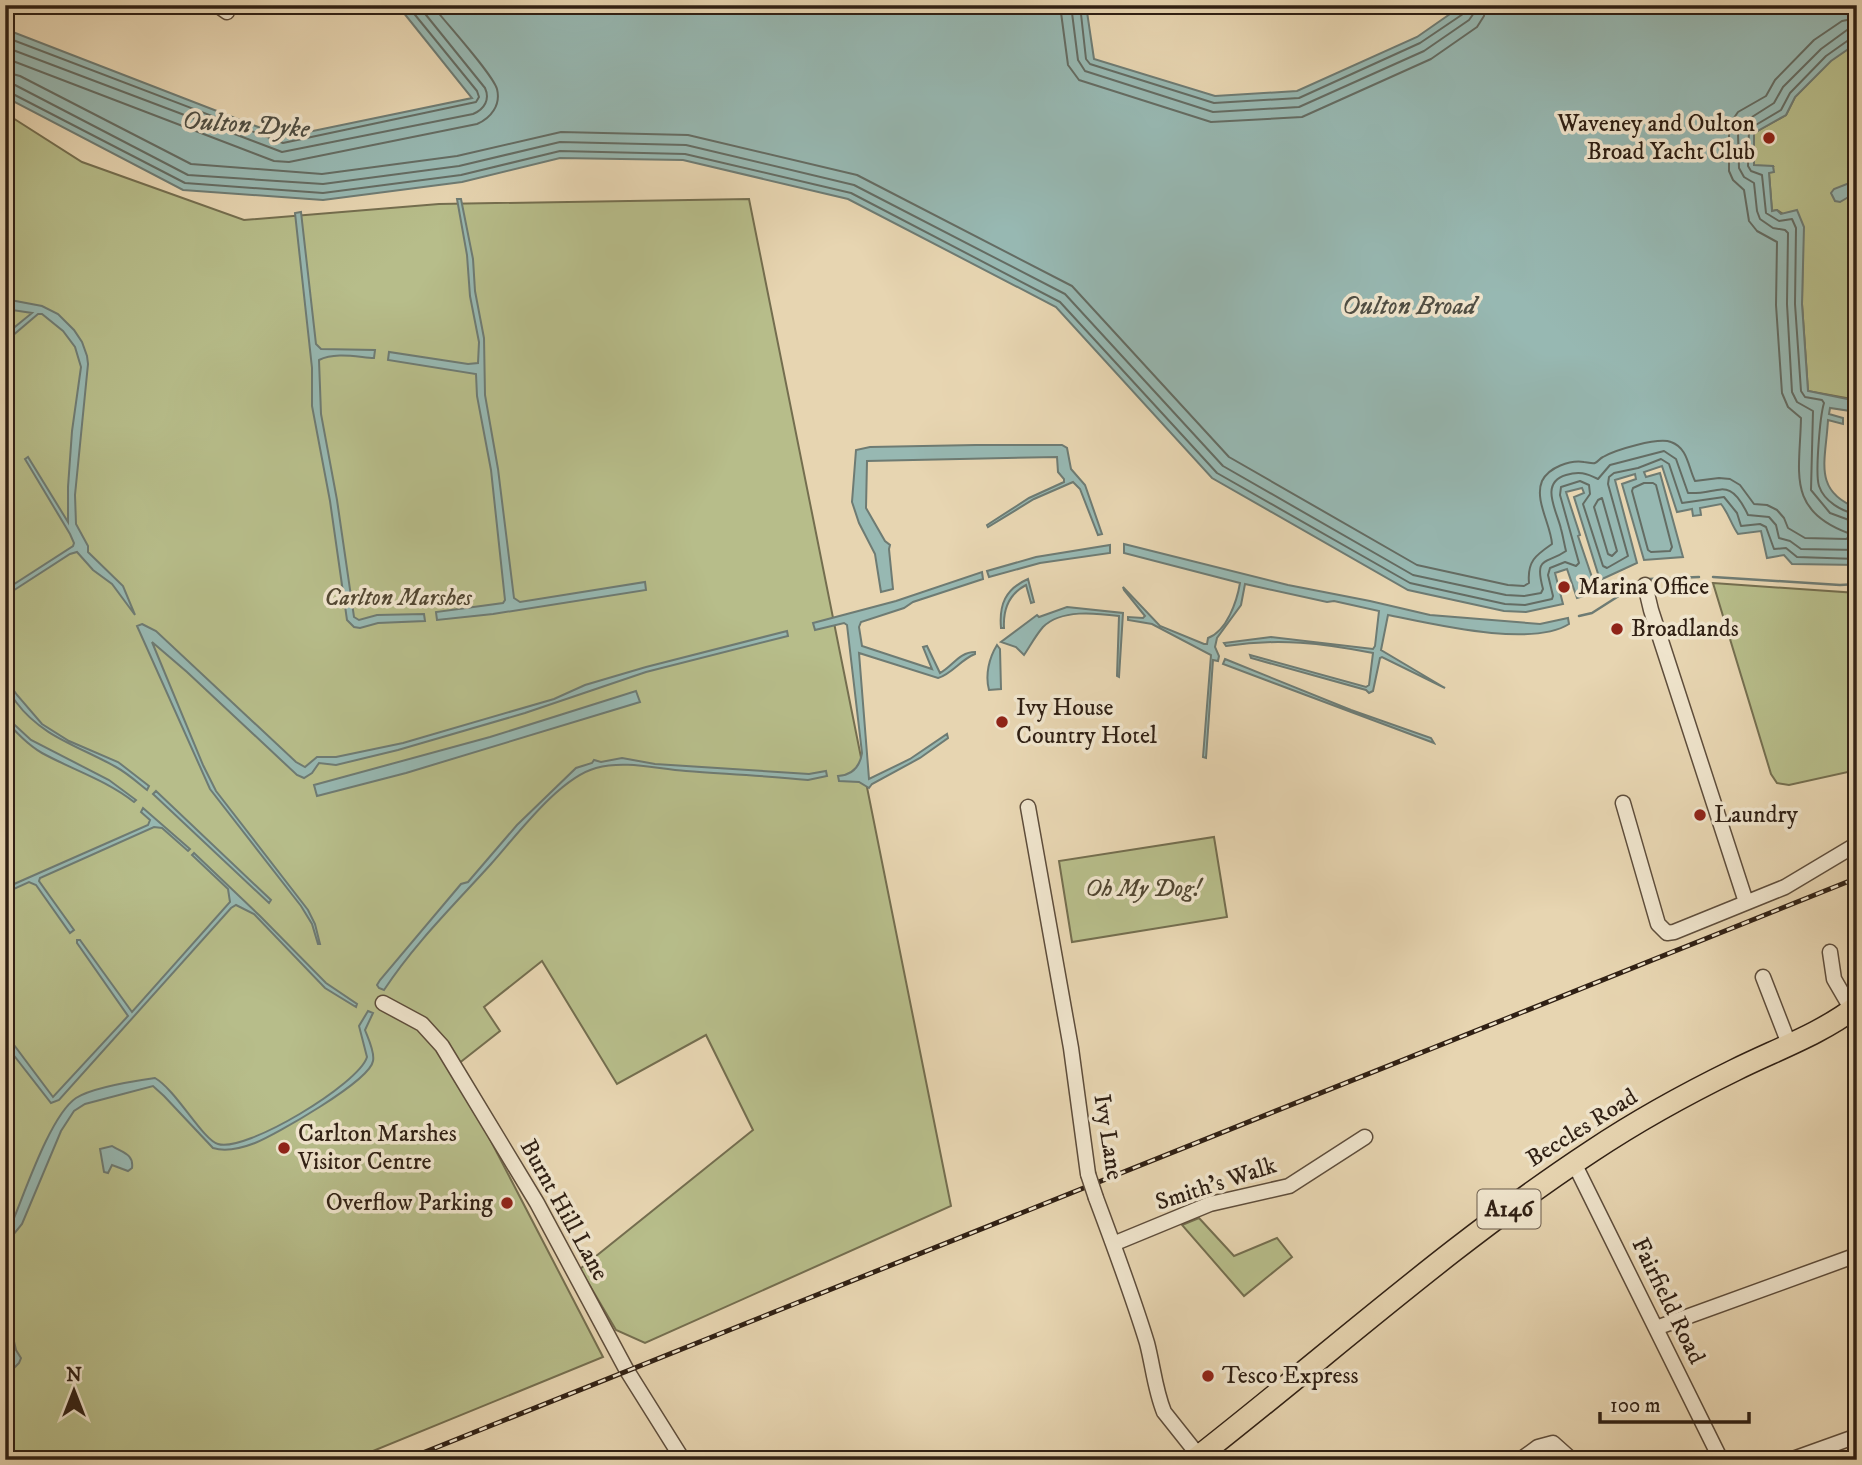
<svg xmlns="http://www.w3.org/2000/svg" width="1862" height="1465" viewBox="0 0 1862 1465" font-family="'IM FELL DW Pica',serif">
  <style>
    .green { fill: #b7bd8a; stroke: #746e4f; stroke-width: 2 }
    .water { fill: #97b8b2; stroke: #6e7b73; stroke-width: 2 }
    .lines { fill: none; stroke-linecap: round; stroke-linejoin: round }
    .shore { stroke: #646c63; stroke-width: 2 }
    .stream { stroke: #6e7b73; stroke-width: 2.5 }
    .minor-casing { stroke: #5e4d3b; stroke-width: 17 }
    .highway-casing { stroke: #302014; stroke-width: 24 }
    .minor { stroke: #efe4cc; stroke-width: 14 }
    .highway { stroke: #e7d5b1; stroke-width: 21 }
    .rail-casing { stroke: #302014; stroke-width: 5 }
    .rail { stroke: #efe4cc; stroke-width: 2.5; stroke-dasharray: 8; stroke-linecap: butt }
    .minor-bridge-casing { stroke: #5e4d3b; stroke-width: 17; stroke-linecap: butt }
    .minor-bridge { stroke: #efe4cc; stroke-width: 14 }
    .poi-dot { fill: #8f2418; stroke: #efe4cc; stroke-width: 2.5 }
    .labels { text-anchor: middle; dominant-baseline: central; stroke-width: 7; stroke-linejoin: round; paint-order: stroke }
    .shield { fill: #efe4cc; stroke: #695b4b; stroke-width: 2 }
    .shield-label { font-size: 23px; font-weight: bold; fill: #302014 }
    .poi-label { font-size: 24px; fill: #302014; stroke: #efe4cc; text-anchor: start }
    .park-label { font-size: 24px; font-style: italic; fill: #524732; stroke: #efe4cc }
    .street-label { font-size: 24px; fill: #302014; stroke: #efe4cc }
    .water-label { font-size: 26px; font-style: italic; fill: #4f4e43; stroke: #efe4cc }
  </style>
  <rect width="100%" height="100%" fill="#e7d5b1"/>
  <filter id="stains"><feTurbulence type="fractalNoise" baseFrequency=".00286" numOctaves="4"/><feColorMatrix values="0 0 0 0 .2 0 0 0 0 .09 0 0 0 0 .02 0 0 0 .5 -.17"/></filter>
  <radialGradient id="worn" r=".72"><stop offset=".6" stop-color="#630" stop-opacity="0"/><stop offset="1" stop-color="#630" stop-opacity=".3"/></radialGradient>
  <!-- green -->
  <path class="green" d="M1857,43V400L1808,391L1802,304L1803,227L1777,210L1772,211L1769,173L1773,167L1754,166V133L1786,115L1795,97L1830,61Z
    M5,113L82,162L244,220L439,204L749,199L951,1206L645,1343L616,1330L580,1269L753,1130L706,1035L617,1084L542,961L484,1007L500,1031L453,1068L603,1357L351,1460H5Z
    M1713,583L1857,593V770L1789,785L1777,783L1771,774Z
    M1214,837L1227,917L1072,942L1059,861Z
    M1199,1218L1234,1256L1277,1238L1292,1257L1244,1296L1182,1225Z"/>
  <!-- water -->
  <path class="water" d="M403,5H1086L1094,59L1215,96L1297,91L1417,37L1463,5H1857V43L1831,61L1795,97L1786,115L1754,133V165L1773,166L1774,172L1769,173L1772,211L1777,210L1781,214L1797,210L1804,227L1802,304L1808,391L1857,401V412L1830,408L1829,414L1843,418V424L1828,420C1826,460 1812,491 1857,508V565L1792,564L1784,555L1767,558L1761,531L1738,534C1731,524 1729,514 1721,504L1700,508L1701,515L1693,516L1692,509L1677,512L1662,466L1644,472L1646,477L1660,473L1683,557L1644,560L1622,484L1636,479L1635,474L1615,480L1637,563L1600,580L1574,497L1584,493L1582,488L1566,492L1580,535L1578,536L1597,592L1577,598L1567,569L1555,573L1563,604L1526,612L1504,611L1408,590L1212,478L1056,307L848,199L683,160L560,158L462,182L323,200L183,190L5,97V29L284,137L472,98L399,7Z
    M1857,180V192L1840,202L1835,201L1831,193L1834,189Z
    M457,199H461L473,259L475,291L484,338L485,395L498,469L514,598L520,602L645,582L646,590L493,614L437,620L436,612L503,603L505,600L491,470L477,396L476,374L388,360L389,352L468,364L478,363L479,342L470,296L467,255Z
    M301,212L316,344L321,349L375,350L374,358C357,357 335,352 319,360L321,414L337,500L354,617L359,620L377,615L424,614L425,621L378,623L360,628L354,627L347,620L330,501L312,406V368L295,213Z
    M5,299L42,306L58,314L74,330L82,342L87,356L88,364L75,495L76,524L88,546V552L123,586L135,615L112,584L93,570L77,552L70,554L5,596V590L73,546L74,543L70,534L25,459L28,457L68,522V487L72,431L81,367L75,347L63,331L42,314H38L5,342V335L32,313L5,309Z
    M976,445H1062L1067,448L1071,469L1085,485L1102,534L1098,535L1080,489L1073,482L1034,499L988,527L987,525L1029,498L1064,482V479L1058,472L1057,457L867,461L866,508L885,541L890,545L889,549L893,589L881,592L875,554L859,523L852,502L856,450L870,447Z
    M1124,544L1288,585L1370,601L1430,615L1540,624L1568,618L1569,624C1531,648 1433,624 1388,615L1381,650L1445,688L1382,657L1380,658L1373,691L1369,693L1366,690L1251,658L1250,655L1366,687L1369,685L1373,653C1322,643 1279,638 1226,646L1224,643L1271,637L1373,649L1375,646L1379,611L1334,601L1327,602L1245,584L1241,605L1217,638L1215,647L1219,656L1218,661L1213,660L1206,758L1203,757L1211,655L1152,624L1128,620V617L1143,618L1145,616L1124,590L1123,587L1160,626L1204,644H1207L1208,638C1227,631 1237,601 1240,583L1124,553Z
    M1110,545V553L1040,563L989,577L987,571L1036,557Z
    M982,572L983,579L913,602L904,608L861,622L859,627L862,646L932,669L923,647L927,646L940,673C953,666 959,652 975,652V654C960,660 952,674 938,678L859,653L869,779L910,759L947,734L948,738L920,758L872,784L869,788L859,782L839,781L838,776C853,775 860,766 862,753L847,625L844,623L815,630L813,623L896,601Z
    M1028,579L1034,602L1031,603L1026,585C1009,594 1003,610 1004,628H1001C999,605 1005,589 1028,579Z
    M1067,607L1123,613L1119,677L1117,676L1119,616C1096,613 1061,609 1043,627C1036,635 1030,646 1024,655L1016,647L1001,642L1037,615L1039,617Z
    M142,624L156,631L296,762L305,767L317,757H336L403,743L554,699L585,685L646,667L787,631L788,636L646,672L525,713L398,750L336,765L319,763L312,773L304,778L297,775L187,672L152,642L203,765L216,791L308,910L315,924L320,944H318L312,924L301,906L210,789L137,626Z
    M997,645L1000,649L1001,689L989,690C985,675 989,658 997,645Z
    M1225,659L1351,710L1431,738L1434,743L1223,664Z
    M5,678L17,695L42,724L69,741L118,762L149,786L147,790C137,782 127,773 116,767C79,746 42,737 16,702C9,693 5,689 5,678Z
    M636,691L640,702L406,773L317,796L314,785L490,737Z
    M5,716L31,740L109,780L136,800L134,802C106,780 73,770 42,753C28,745 16,732 5,720Z
    M622,758L655,764L809,774L826,771L827,776L808,780C768,776 727,774 686,771C656,769 626,760 596,768C559,778 517,835 491,864C454,905 415,943 384,990L379,988L377,985L380,980L461,884L468,882L517,825L576,768L592,763L594,760L601,762Z
    M156,791L271,900L269,903L153,794Z
    M143,808L190,849L188,851L162,828L154,827L40,878L39,881L74,930L70,933L36,885L29,882L5,893V888L148,825L150,820L141,812Z
    M194,853L260,916L326,983L357,1004L356,1007L325,988L254,914L236,905L231,908L59,1100L51,1103L5,1044V1033L53,1097L128,1016L77,943V940H80L132,1012L230,902L228,889L192,855Z
    M368,1011L373,1013L365,1030C368,1038 375,1052 373,1061C370,1081 275,1135 255,1143C242,1148 226,1152 213,1148L164,1096L153,1086L85,1104L74,1111L61,1131L22,1224L5,1245V1230L14,1218C26,1189 51,1115 76,1098C93,1087 134,1081 155,1078C176,1090 203,1140 218,1144C245,1153 359,1084 367,1057L359,1026Z
    M112,1146C123,1153 134,1154 132,1168L128,1171L112,1165L108,1173L104,1172L100,1149Z
    M5,1329L12,1333L16,1350L21,1358L19,1363L11,1371L5,1369Z"/>
  <g class="lines">
    <!-- shore -->
    <path class="shore" d="M1060,5L1068,65L1079,80L1211,122L1302,117L1431,59L1477,27L1484,16L1485,5
      M1071,5L1078,60L1085,71L1213,112L1299,107L1424,51L1469,20L1474,13L1475,5
      M1080,5L1086,59L1090,64L1214,103L1299,98L1420,43L1463,14L1466,5
      M1857,29L1847,30L1821,49L1783,87L1774,103L1741,124L1738,134L1739,168L1744,177L1754,183L1757,211L1760,219L1773,228L1785,230L1788,233L1787,304L1792,392L1797,402L1813,411L1811,490L1830,513L1857,523
      M5,37L283,143L476,102L479,97L477,91L407,5
      M1857,37L1850,39L1826,56L1790,93L1781,110L1749,129L1748,166L1751,171L1762,175L1766,213L1779,221L1792,219L1796,228L1795,304L1801,391L1805,397L1822,400L1824,403C1820,416 1815,474 1819,486C1824,501 1842,512 1857,514
      M5,47L282,152L473,114C485,109 490,99 485,88L418,5
      M5,58L274,161L289,162L477,124C491,118 501,105 497,89C492,73 445,22 432,5
      M5,72L20,76L191,164L322,174L457,156L561,132L688,135L857,175L1072,286L1229,457L1417,565L1508,585L1524,586L1529,583C1527,561 1536,555 1552,544C1551,525 1534,500 1542,481C1549,467 1570,460 1584,462C1586,462 1593,464 1595,463C1598,462 1600,458 1603,457C1615,450 1658,437 1671,442C1688,448 1688,467 1695,481L1719,478L1730,479L1740,485L1754,504L1767,505L1777,510L1784,518L1788,528L1805,538L1846,539L1850,537L1848,533C1786,510 1800,472 1801,418L1788,407L1782,393L1776,305L1777,242L1757,231L1749,221L1744,190L1733,180L1729,171V125L1738,112L1766,96L1775,80L1814,40L1842,21L1857,18
      M5,83L15,85L188,175L323,184L459,166L560,142L686,145L854,185L1065,294L1223,466L1413,575L1506,595L1524,596L1541,593L1543,589C1534,555 1546,565 1566,551C1564,543 1563,536 1561,529C1557,511 1539,483 1566,475C1579,471 1586,473 1598,479L1610,465L1664,451L1676,459L1688,493C1719,495 1729,474 1748,515L1769,517L1776,525L1779,538L1790,541L1801,549L1857,550
      M5,92L11,93L185,183L323,193L461,175L560,151L685,154L851,193L1060,302L1217,473L1410,583L1505,604L1525,605L1552,599L1553,596L1548,575L1550,568L1565,562L1576,566L1579,563L1560,495L1561,487L1580,481L1589,485L1590,494L1583,504L1603,566L1607,568L1628,556L1608,484L1609,477L1614,473L1638,468L1661,459L1669,464L1682,503L1724,497L1737,513L1741,526L1760,524L1766,527L1774,549L1786,548L1797,557L1857,559
      M1644,483H1653L1656,485L1672,547L1670,551L1651,552L1648,550L1632,491L1633,488Z
      M1602,498L1617,551L1612,556L1608,554L1594,507L1598,500Z"/>
    <!-- stream -->
    <path class="stream" d="M1713,577L1840,585L1857,584
      M1649,579L1699,577
      M1579,616L1592,613L1639,583"/>
    <defs>
      <path id="minor" d="M217,5L227,12
        M1645,585L1651,610L1746,902
        M1623,803L1658,924L1667,933L1674,932L1785,887L1857,844
        M1028,807L1071,1048L1088,1174
        M1830,952L1834,979L1852,1010
        M1763,977L1789,1044
        M383,1003L422,1024L442,1046L537,1203L626,1369L683,1460
        M1574,1163L1721,1460
        M1096,1198C1114,1246 1132,1294 1147,1343C1153,1366 1155,1390 1164,1412L1199,1456
        M1113,1244L1210,1204L1289,1186L1365,1137
        M1656,1328L1857,1255
        M1520,1460L1538,1447L1553,1443L1572,1460
        M1790,1460L1857,1436"/>
      <path id="highway" d="M1194,1460C1326,1357 1452,1243 1592,1151C1637,1121 1686,1094 1735,1070C1775,1050 1821,1034 1857,1006"/>
    </defs>
    <!-- minor casing -->
    <use href="#minor" class="minor-casing"/>
    <!-- highway casing -->
    <use href="#highway" class="highway-casing"/>
    <!-- minor -->
    <use href="#minor" class="minor"/>
    <!-- highway -->
    <use href="#highway" class="highway"/>
    <defs>
      <path id="rail" d="M405,1460L1857,878"/>
    </defs>
    <!-- rail casing -->
    <use href="#rail" class="rail-casing"/>
    <!-- rail -->
    <use href="#rail" class="rail"/>
    <defs>
      <path id="minor-bridge" d="M1088,1174L1096,1198"/>
    </defs>
    <!-- minor-bridge casing -->
    <use href="#minor-bridge" class="minor-bridge-casing"/>
    <!-- minor-bridge -->
    <use href="#minor-bridge" class="minor-bridge"/>
  </g>
  <!-- markers -->
  <g class="poi-dot">
    <circle cx="1769" cy="138" r="7"/>
    <circle cx="1564" cy="587" r="7"/>
    <circle cx="1617" cy="629" r="7"/>
    <circle cx="1002" cy="722" r="7"/>
    <circle cx="1700" cy="815" r="7"/>
    <circle cx="284" cy="1148" r="7"/>
    <circle cx="507" cy="1203" r="7"/>
    <circle cx="1208" cy="1376" r="7"/>
  </g>
  <g class="labels">
    <!-- shield labels -->
    <rect class="shield" x="1477.5" y="1189.5" width="63" height="39" rx="5"/>
    <g class="shield-label">
      <text x="1509" y="1209">A146</text>
    </g>
    <!-- poi labels -->
    <g class="poi-label">
      <text x="1755" y="124" text-anchor="end">Waveney and Oulton<tspan x="1755" dy="28">Broad Yacht Club</tspan></text>
      <text x="1578" y="587">Marina Office</text>
      <text x="1631" y="629">Broadlands</text>
      <text x="1016" y="708">Ivy House<tspan x="1016" dy="28">Country Hotel</tspan></text>
      <text x="1714" y="815">Laundry</text>
      <text x="298" y="1134">Carlton Marshes<tspan x="298" dy="28">Visitor Centre</tspan></text>
      <text x="493" y="1203" text-anchor="end">Overflow Parking</text>
      <text x="1222" y="1376">Tesco Express</text>
    </g>
    <!-- park labels -->
    <g class="park-label">
      <text x="398" y="598">Carlton Marshes</text>
      <text x="1143" y="889">Oh My Dog!</text>
    </g>
    <!-- street labels -->
    <g class="street-label">
      <text transform="translate(1582 1128) rotate(-32)">Beccles Road</text>
      <text transform="translate(1108 1137) rotate(81)">Ivy Lane</text>
      <text transform="translate(1216 1184) rotate(-18)">Smith's Walk</text>
      <text transform="translate(564 1210) rotate(61)">Burnt Hill Lane</text>
      <text transform="translate(1668 1301) rotate(64)">Fairfield Road</text>
    </g>
    <!-- water labels -->
    <g class="water-label">
      <text transform="translate(246 125) rotate(4)">Oulton Dyke</text>
      <text x="1409" y="306">Oulton Broad</text>
    </g>
  </g>
  <!-- margin -->
  <rect width="1862" height="1465" fill="none" stroke="#e7d5b1" stroke-width="28"/>
  <rect x="7" y="7" width="1848" height="1451" fill="none" stroke="#302014" stroke-width="3.5"/>
  <rect x="14" y="14" width="1834" height="1437" fill="none" stroke="#302014" stroke-width="2"/>
  <!-- north arrow -->
  <g transform="translate(74 1391)" stroke="#efe4cc" stroke-width="5" paint-order="stroke">
  <path d="M0-5L12 26L0 18L-12 26Z" fill="#302014"/>
  <text y="-10" font-size="19" font-weight="bold" text-anchor="middle" fill="#302014">N</text>
  </g>
  <!-- scale -->
  <path d="M1600 1412v10h149v-10" fill="none" stroke="#302014" stroke-width="3.5"/>
  <text x="1610" y="1412" font-size="21" fill="#302014" stroke="#efe4cc" stroke-width="5" paint-order="stroke">100 m</text>
  <rect width="100%" height="100%" filter="url(#stains)"/>
  <rect width="100%" height="100%" fill="url(#worn)"/>
</svg>
